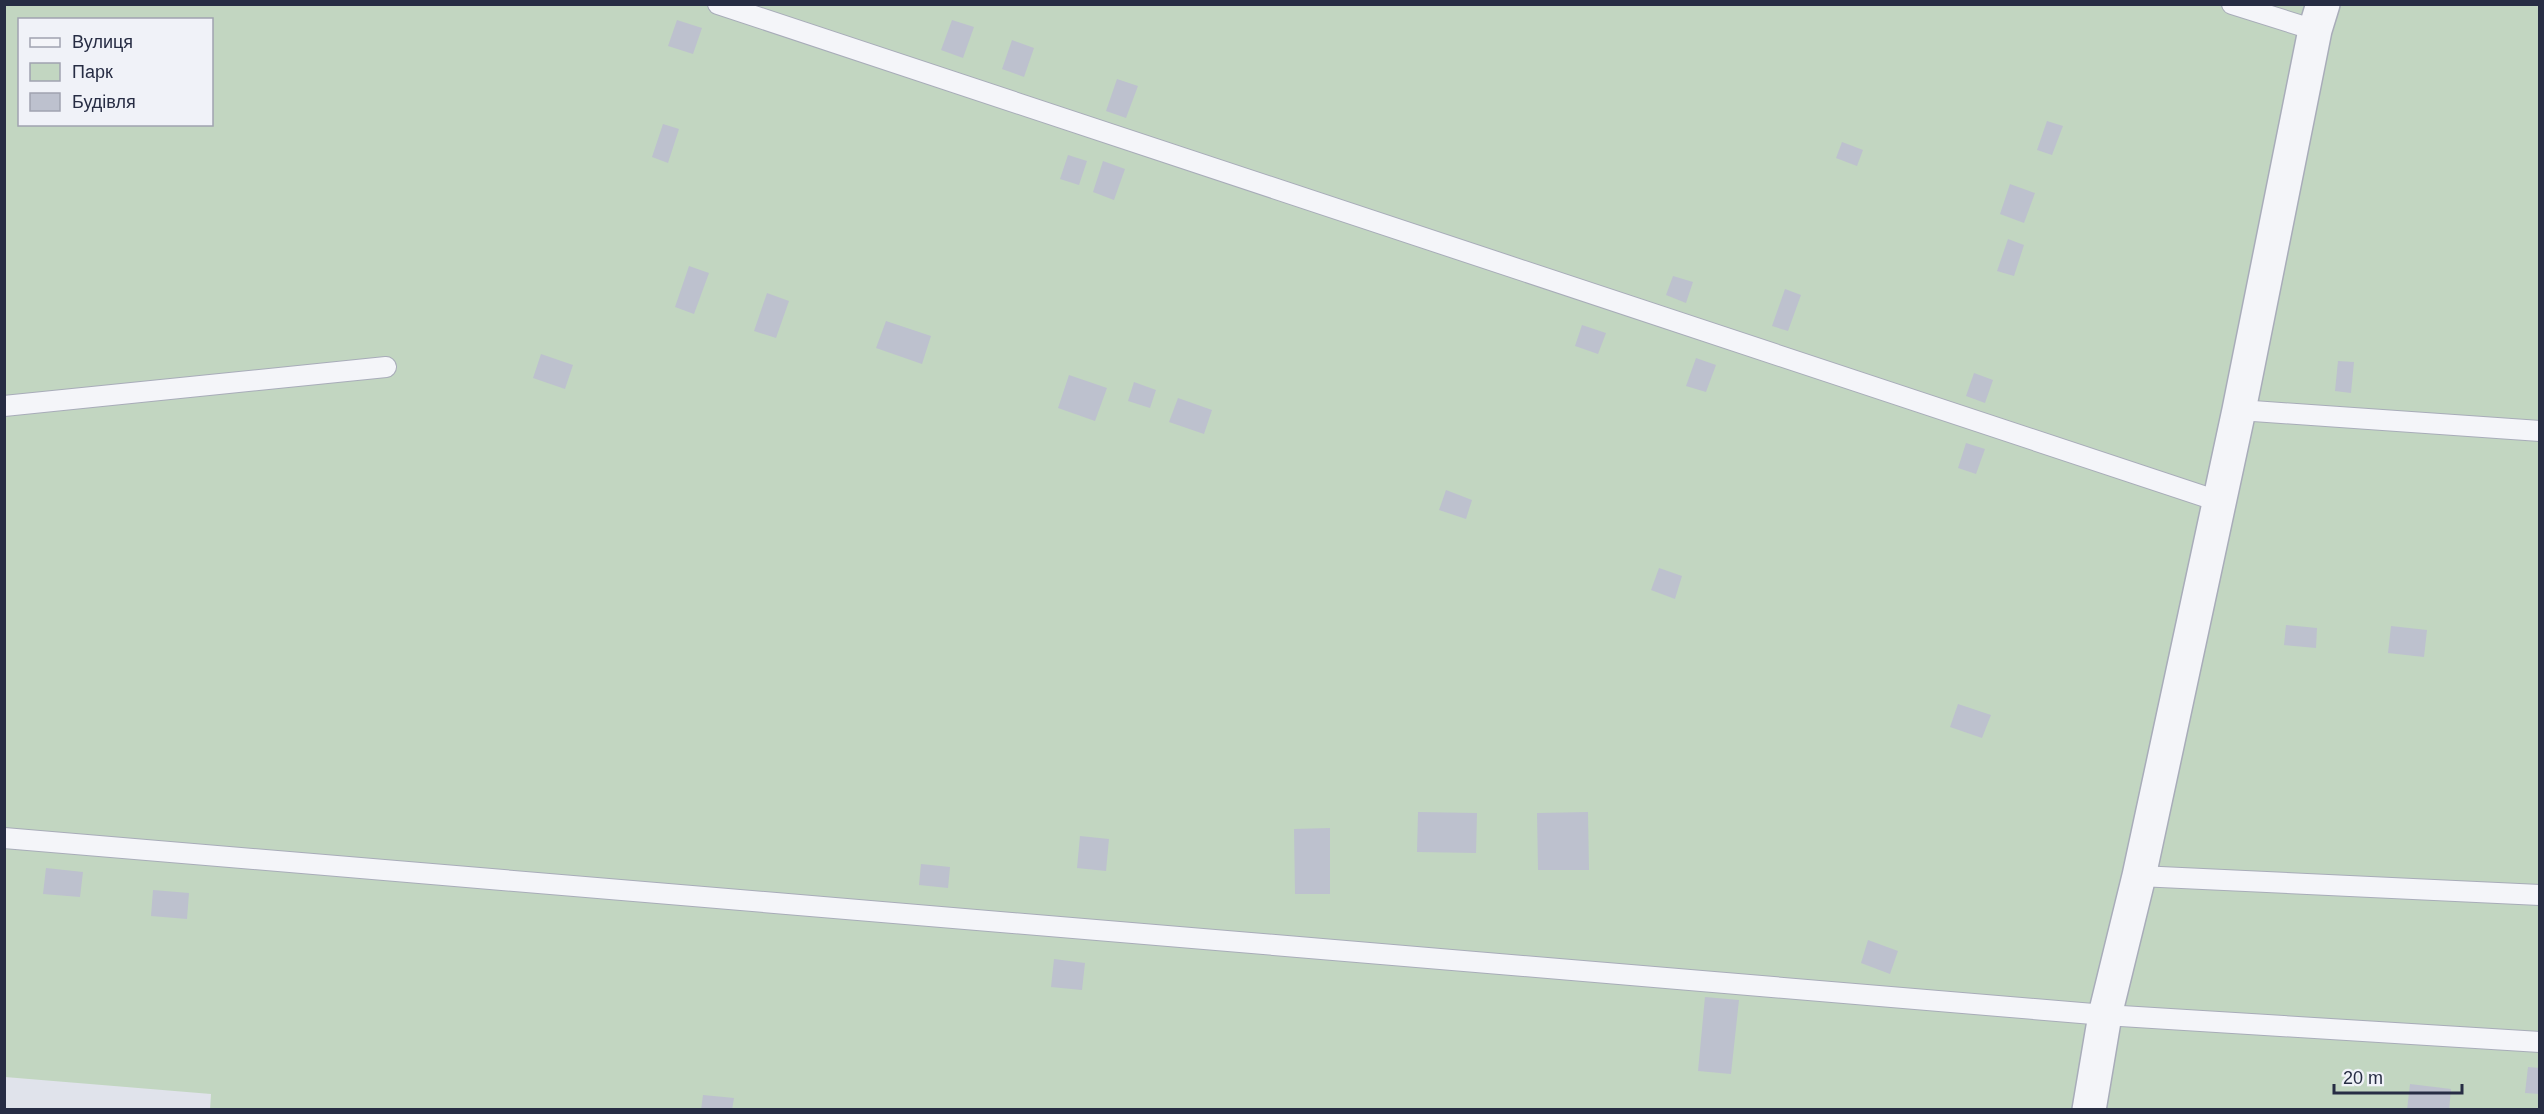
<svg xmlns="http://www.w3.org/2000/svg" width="2544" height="1114" viewBox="0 0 2544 1114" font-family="Helvetica,sans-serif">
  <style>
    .green { fill: #c2d6c1; fill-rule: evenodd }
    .building { fill: #bdc1ce }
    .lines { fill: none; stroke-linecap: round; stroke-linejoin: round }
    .service-casing { stroke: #a8acb9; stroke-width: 22 }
    .minor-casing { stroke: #a8acb9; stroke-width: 36 }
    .service { stroke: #f4f5f9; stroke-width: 20 }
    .minor { stroke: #f4f5f9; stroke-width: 33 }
  </style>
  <rect width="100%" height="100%" fill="#e0e3eb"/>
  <!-- green -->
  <path class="green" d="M4,5H2539V1109L210,1110L211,1094L5,1077ZM20,20H212V124H20Z"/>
  <!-- building -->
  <path class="building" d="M677,20L702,28L693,54L668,46Z
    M952,20L974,27L963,58L941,50Z
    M1012,40L1034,48L1024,77L1002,69Z
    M1117,79L1138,86L1126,118L1106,111Z
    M2047,121L2063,126L2052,155L2037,150Z
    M663,124L679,129L668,163L652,157Z
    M1842,142L1863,150L1857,166L1836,158Z
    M1068,155L1087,161L1079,185L1060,179Z
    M1103,161L1125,169L1114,200L1093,192Z
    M2010,184L2035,193L2024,223L2000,214Z
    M2008,239L2024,245L2014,276L1997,271Z
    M689,266L709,273L694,314L675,307Z
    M1673,276L1693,282L1686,303L1666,295Z
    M1785,289L1801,295L1788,331L1772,326Z
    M767,293L789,301L776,338L754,331Z
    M886,321L931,336L922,364L876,348Z
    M1582,325L1606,333L1598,354L1575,346Z
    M541,354L573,365L565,389L533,378Z
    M1696,358L1716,365L1706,392L1686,386Z
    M2338,361L2354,362L2351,393L2335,391Z
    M1974,373L1993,380L1985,403L1966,396Z
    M1069,375L1107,388L1095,421L1058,408Z
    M1134,382L1156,390L1150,408L1128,401Z
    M1178,398L1212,410L1204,434L1169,422Z
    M1966,443L1985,449L1976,474L1958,468Z
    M1446,490L1472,500L1466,519L1439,510Z
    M1659,568L1682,576L1675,599L1651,590Z
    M2286,625L2317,628L2316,648L2284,645Z
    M2391,626L2427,630L2424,657L2388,653Z
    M1958,704L1991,715L1982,738L1950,727Z
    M1418,812L1477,813L1476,853L1417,852Z
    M1588,812L1589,870H1538L1537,813Z
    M1330,828V894H1295L1294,829Z
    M1080,836L1109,839L1106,871L1077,868Z
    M921,864L950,867L948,888L919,885Z
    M46,868L83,872L80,897L43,894Z
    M153,890L189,893L187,919L151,916Z
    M1868,940L1898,951L1890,974L1861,963Z
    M1054,959L1085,963L1082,990L1051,987Z
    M1705,997L1739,1000L1731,1074L1698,1071Z
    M2528,1067L2540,1068V1094L2525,1093Z
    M2410,1084L2451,1089L2449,1110H2407Z
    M703,1095L734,1098L732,1110H701Z"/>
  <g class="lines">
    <defs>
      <path id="service" d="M718,4L2218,501
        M2232,4L2315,30
        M4,406L386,367
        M2239,410L2540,431
        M4,838L2105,1015L2540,1042
        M2139,876L2540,895"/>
      <path id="minor" d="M2089,1110L2105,1015L2139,876L2239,410L2315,30L2323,4"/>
    </defs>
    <!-- service casing -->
    <use href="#service" class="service-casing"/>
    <!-- minor casing -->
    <use href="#minor" class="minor-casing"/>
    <!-- service -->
    <use href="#service" class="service"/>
    <!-- minor -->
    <use href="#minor" class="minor"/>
  </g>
  <!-- border -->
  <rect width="2544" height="1114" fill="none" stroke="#272d44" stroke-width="12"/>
  <!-- legend -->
  <rect x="18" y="18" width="195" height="108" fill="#f0f2f8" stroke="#a0a3b0" stroke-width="1.5"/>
  <rect x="30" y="38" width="30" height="9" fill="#f4f5f9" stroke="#a0a3b0" stroke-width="1.5"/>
  <text x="72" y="48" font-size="18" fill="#272d44">Вулиця</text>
  <rect x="30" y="63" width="30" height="18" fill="#c2d6c1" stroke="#a0a3b0" stroke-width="1.5"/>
  <text x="72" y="78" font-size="18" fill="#272d44">Парк</text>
  <rect x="30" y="93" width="30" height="18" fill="#bdc1ce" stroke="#a0a3b0" stroke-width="1.5"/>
  <text x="72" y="108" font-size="18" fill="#272d44">Будівля</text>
  <!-- scale -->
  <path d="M2334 1084v9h128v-9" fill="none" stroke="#272d44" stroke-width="3"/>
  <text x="2343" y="1084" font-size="18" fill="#272d44" stroke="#f0f2f8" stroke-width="4.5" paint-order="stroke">20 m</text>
</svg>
